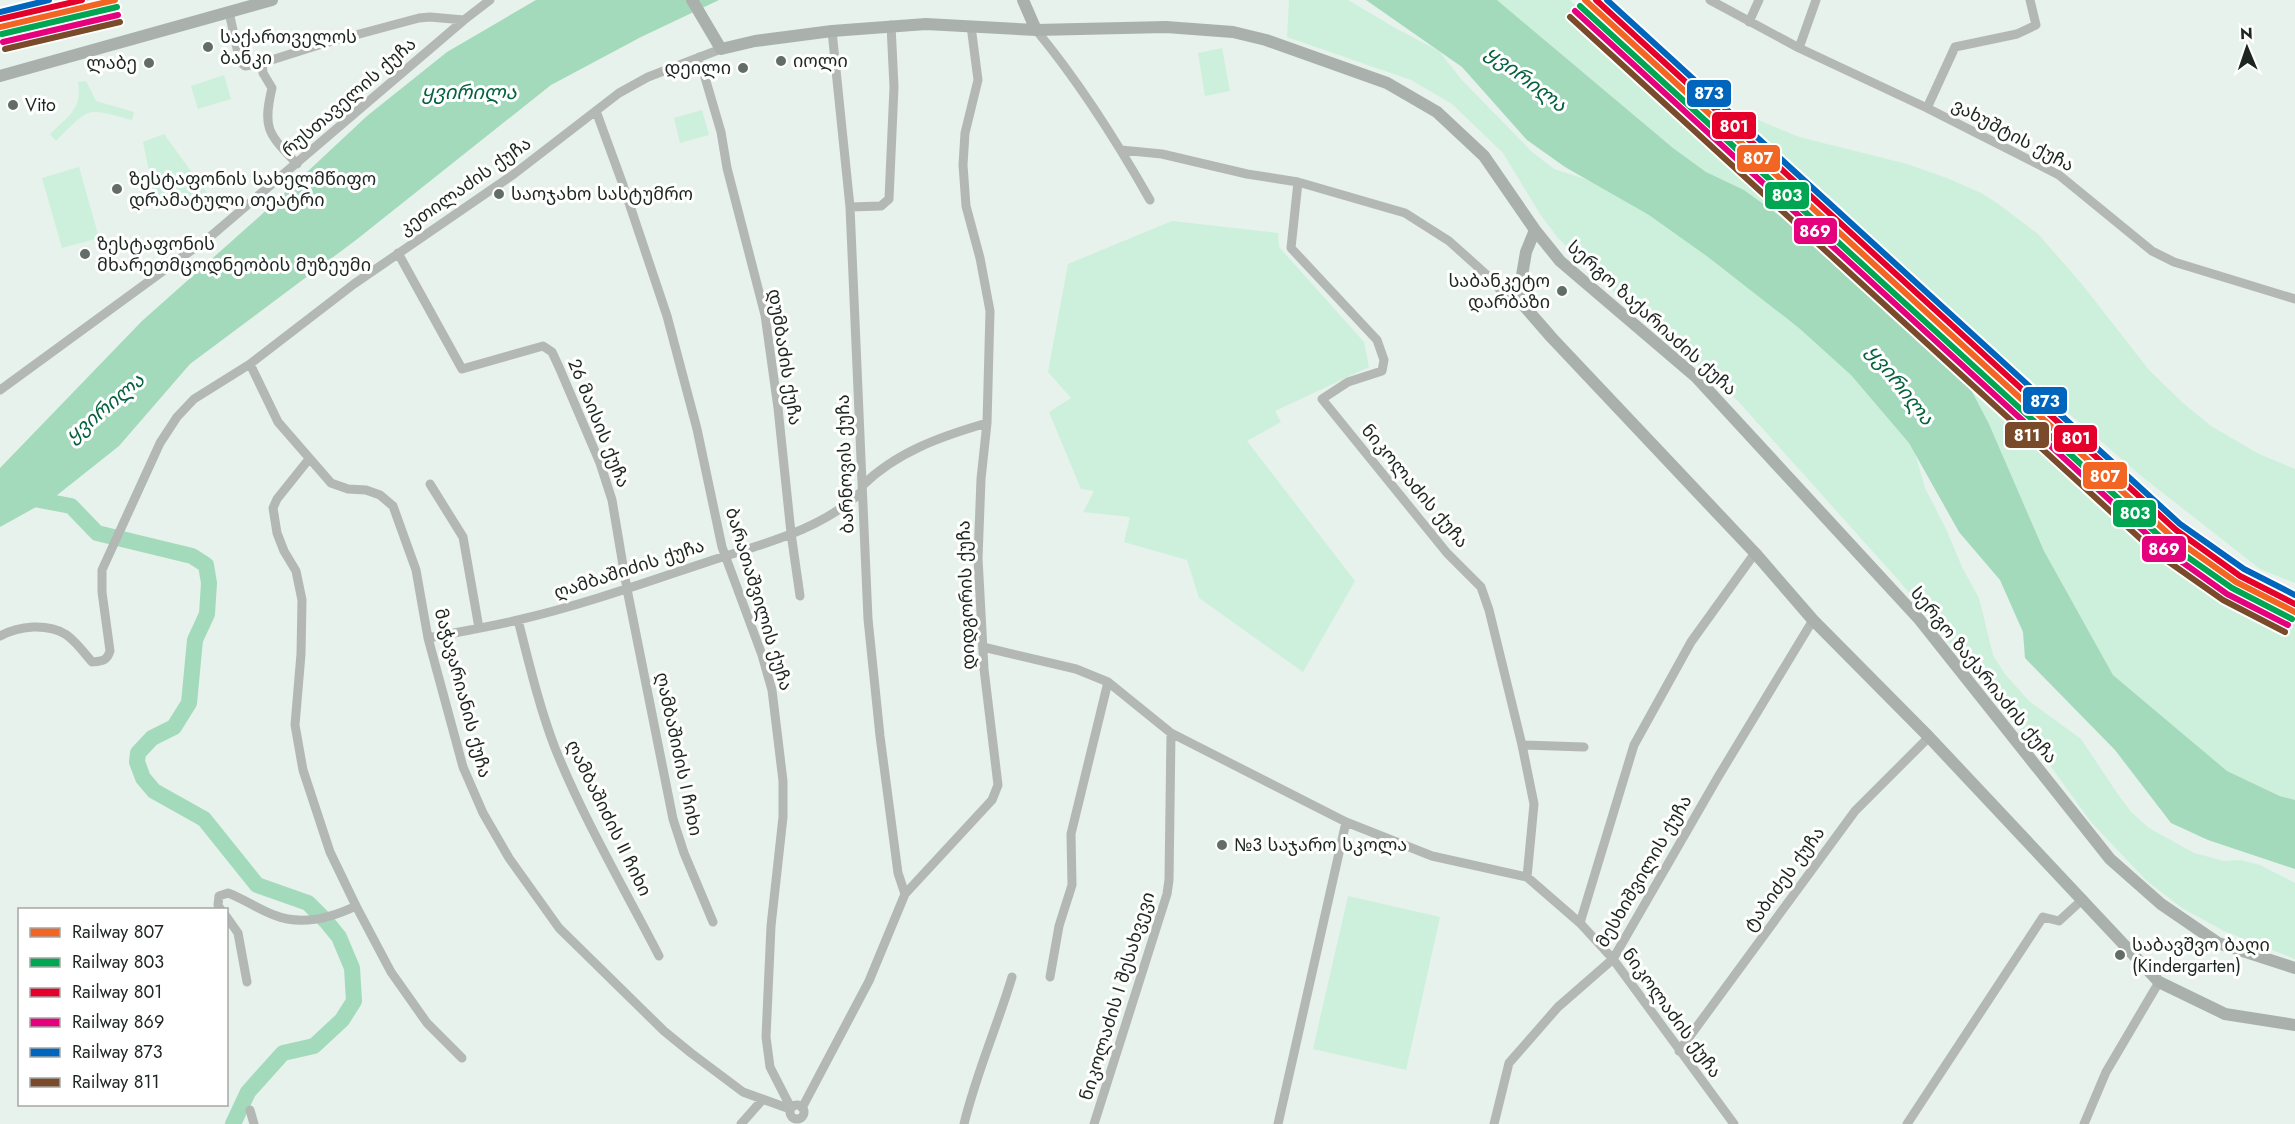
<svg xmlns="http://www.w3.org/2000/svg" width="2295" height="1124" viewBox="0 0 2295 1124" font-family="Jost,'Noto Sans Georgian',sans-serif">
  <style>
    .green { fill: #cdf0dc }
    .water { fill: #a3dabb }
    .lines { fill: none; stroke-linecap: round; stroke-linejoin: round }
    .river { stroke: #a3dabb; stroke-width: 16 }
    .minor { stroke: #b3b8b5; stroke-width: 9 }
    .major { stroke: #aab1ac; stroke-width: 12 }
    .rail { stroke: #aab1ae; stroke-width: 3; stroke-dasharray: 3 6; stroke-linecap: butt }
    .rail-1-casing { stroke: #fff; stroke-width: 10 }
    .rail-2-casing { stroke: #fff; stroke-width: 10 }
    .rail-3-casing { stroke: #fff; stroke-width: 10 }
    .rail-4-casing { stroke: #fff; stroke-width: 10 }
    .rail-5-casing { stroke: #fff; stroke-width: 10 }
    .rail-6-casing { stroke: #fff; stroke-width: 10 }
    .rail-1 { stroke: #f26522; stroke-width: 6 }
    .rail-2 { stroke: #00a651; stroke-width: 6 }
    .rail-3 { stroke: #e4002b; stroke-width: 6 }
    .rail-4 { stroke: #e5007d; stroke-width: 6 }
    .rail-5 { stroke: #0065bd; stroke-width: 6 }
    .rail-6 { stroke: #7a4b2a; stroke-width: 6 }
    .poi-dot { fill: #636d68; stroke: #fff; stroke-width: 2 }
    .labels { text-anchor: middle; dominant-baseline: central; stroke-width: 6; stroke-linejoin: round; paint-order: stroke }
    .poi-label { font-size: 18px; fill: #1d2621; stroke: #fff; text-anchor: start }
    .street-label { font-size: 18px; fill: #1d2621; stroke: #fff }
    .water-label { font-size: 20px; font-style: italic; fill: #05623e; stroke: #fff }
    .line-badge { stroke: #fff; stroke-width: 2 }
    .badge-label { font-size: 16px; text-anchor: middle; font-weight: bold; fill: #fff }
  </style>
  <rect width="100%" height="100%" fill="#e6f2eb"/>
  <!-- green -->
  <path class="green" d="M1289,0H1348L1397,29L1439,51L1461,79L1531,151L1554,169L1594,182L1635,207L1714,250L1769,275L1912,442L1925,488L1946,529L1963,569L1979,598L1993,655L2005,674L2029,701L2081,739L2117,793L2131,812L2149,828L2194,853L2224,861L2241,860L2260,865L2295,883V959L2224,931L2182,908L2147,881L2091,822L2041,753L1901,583L1738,401L1611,289L1558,238L1540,214L1503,153L1452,104L1411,80L1287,37Z
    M1497,0H1570C1697,117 1827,233 1954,351C1992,387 2033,421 2072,457C2141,520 2210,582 2295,623V800L2281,796L2227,771L2113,675L2044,551L1989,424L1954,357L1884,291L1744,190L1706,172L1673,148Z
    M1222,48L1230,91L1205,96L1198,53Z
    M224,75L231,99L198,109L191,86Z
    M86,81L96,101L134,112L132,120C85,108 91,106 56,141L50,134C67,117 83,109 78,82Z
    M702,110L709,135L680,143L674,118Z
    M1734,110L1799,137L1907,164L1947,178L1981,193L1997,203L2038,234L2081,283L2149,370L2183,403L2211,426L2259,454L2295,469V583L2260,569L2140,475L1901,268L1842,207L1747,125Z
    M164,134L207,193L182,208L176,200L157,210L143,142Z
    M79,167L99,238L62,248L42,178Z
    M1172,221L1278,233L1279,247L1364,342L1369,367L1275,411L1281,422L1247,441L1355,581L1303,672L1199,598L1187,560L1124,542L1130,517L1083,512L1094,491L1081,489L1049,412L1071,398L1048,372L1068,264Z
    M1348,896L1440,917L1406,1070L1313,1049Z"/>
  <!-- water -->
  <path class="water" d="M536,0H719L641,37L551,85L356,240L190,364L119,446L56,496L0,527V468L142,321L260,216L367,116L447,52Z
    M1366,0H1497L1673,148L1706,172L1744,190L1884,291L1954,357L1989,424L2044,551L2113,675L2227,771L2280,796L2295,800V869L2208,840L2171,823L2115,750L2025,658L2023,632L2000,580L1959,532L1909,443L1851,375L1799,328L1708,257L1649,215L1565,167L1527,140L1462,67Z"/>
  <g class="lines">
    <!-- river -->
    <path class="river" d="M24,497L71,506L97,533L192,556L206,565L209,583L207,614L195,640L189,703L174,727L152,738L138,753L137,762L143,778L154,791L204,819L257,885L308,903L326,921L339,937L352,968L354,1001L342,1020L314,1046L283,1053L248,1092L233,1124"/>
    <!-- minor -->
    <path class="minor" d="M1710,0L1799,48L1927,108L2059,175L2152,251L2174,262L2295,299
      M229,12L240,62L245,66L262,63L322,44L419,18L430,17L464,20
      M1749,22L1759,0
      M1036,30C1080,83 1116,140 1150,200
      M832,31L850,207L868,619L880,736L898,873L905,894
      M1799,48L1816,0
      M699,57L721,132L727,168L765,315L778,408L791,533L800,596
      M262,63L263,73L272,88C262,130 269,134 297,164
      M1927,108L1955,47L2017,34L2036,25L2030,0
      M596,111L622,182L667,316L697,429L722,547L762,655L772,690L783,781V817L771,926L766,1037L770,1067L791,1108
      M1121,150L1162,154L1247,174L1298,182L1405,213L1449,241L1488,276L1503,293L1518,299
      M1298,182L1291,248L1377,340L1384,360L1382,371L1348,382L1322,399L1447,553L1481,587L1489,610L1522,745L1534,804L1527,877
      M850,207L881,206L889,199L894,87L891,25
      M398,253L462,369L543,346L552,352L559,367L600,463L612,500L627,589L673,819L684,853L713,922
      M250,364L278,422L331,483L348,489L366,490L380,495L393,506L416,570L428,638L463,767L483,813L509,858L559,928L664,1031L691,1053L743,1092L790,1109
      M0,390L211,236L464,20L490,0
      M309,459L277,499L273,508L277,533L284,551L296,571L302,600L301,654L295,725L303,770L330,852L356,906L391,972L427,1023L462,1058
      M430,484L463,537L479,628
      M862,486C896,452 942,436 987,423
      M518,620C529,663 539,706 555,748C584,820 624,888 659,956
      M0,636C11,630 20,628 33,627C65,626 73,639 92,662C102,661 107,661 110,651L102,592V570L160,443L177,417L194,399L250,364L354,284L514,174L619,93L648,77L721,49
      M428,638C458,632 488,627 518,620C583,605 647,582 710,561C762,544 822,530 862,491
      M983,647L1076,669L1108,682L1171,733L1346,822L1432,856L1527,877L1580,923L1613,959L1734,1124
      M1522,745L1584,747
      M221,910L218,905L219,896L228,893C244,899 258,909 274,915C301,926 331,918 356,906
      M226,916L238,933L247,982
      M1580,923L1634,745L1691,642L1755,553
      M1050,977L1059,926L1072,885L1071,834L1108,682
      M1679,1051L1855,811L1929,737
      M790 1112a7 7 0 1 1 14 0a7 7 0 1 1-14 0Z
      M802,1108L869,981L905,894L992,800L998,785L984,669L978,558L981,479L987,423L990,311L980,258L966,206L963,165L965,133L978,80L971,26
      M250,1110L254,1124
      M741,1124L763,1099
      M964,1124C976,1074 997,1027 1012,977
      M1094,1124L1167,894L1169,880L1171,733
      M1278,1124L1346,822
      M1494,1124L1509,1063L1558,1007L1613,959L1718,777L1813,620
      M1907,1124L2043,917L2059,921L2083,899
      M2084,1124L2106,1072L2159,982"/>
    <!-- major -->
    <path class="major" d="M692,0L721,49L755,41L832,31L926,24L1036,30L1166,27L1233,32L1266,40L1387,83L1437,112L1484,156L1535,230L1560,261L1696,377L1919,619L2110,859L2161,904L2218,943L2295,968
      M1023,0L1036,30
      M0,76L272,0
      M1535,230L1526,252L1518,299L1552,338L1755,553L1813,620L1929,737L2159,982L2225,1014L2295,1025"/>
    <!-- rail -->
    <path class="rail" d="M0,21L88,0"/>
    <defs>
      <path id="rail-1" d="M1585,0L2171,536L2236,582L2295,612
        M0,27L115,0"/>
      <path id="rail-2" d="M1580,6L2166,542L2232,588L2292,619
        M2,34L117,7"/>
      <path id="rail-3" d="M1596,0L2176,530L2240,576L2295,604
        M0,19L82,0"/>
      <path id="rail-4" d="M1575,11L2161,547L2227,594L2288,625
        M3,42L118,15"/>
      <path id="rail-5" d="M1607,0L2180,524L2244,569L2295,595
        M0,12L49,0"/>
      <path id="rail-6" d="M1570,17L2156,553L2223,600L2285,632
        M5,49L120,22"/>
    </defs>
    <!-- rail-1 casing -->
    <use href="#rail-1" class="rail-1-casing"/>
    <!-- rail-2 casing -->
    <use href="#rail-2" class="rail-2-casing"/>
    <!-- rail-3 casing -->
    <use href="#rail-3" class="rail-3-casing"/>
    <!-- rail-4 casing -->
    <use href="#rail-4" class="rail-4-casing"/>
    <!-- rail-5 casing -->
    <use href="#rail-5" class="rail-5-casing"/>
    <!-- rail-6 casing -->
    <use href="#rail-6" class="rail-6-casing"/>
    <!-- rail-1 -->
    <use href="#rail-1" class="rail-1"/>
    <!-- rail-2 -->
    <use href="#rail-2" class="rail-2"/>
    <!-- rail-3 -->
    <use href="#rail-3" class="rail-3"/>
    <!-- rail-4 -->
    <use href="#rail-4" class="rail-4"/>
    <!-- rail-5 -->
    <use href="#rail-5" class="rail-5"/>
    <!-- rail-6 -->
    <use href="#rail-6" class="rail-6"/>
  </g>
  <!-- markers -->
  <g class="poi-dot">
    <circle cx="208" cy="47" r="6"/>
    <circle cx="781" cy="61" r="6"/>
    <circle cx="149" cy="63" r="6"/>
    <circle cx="743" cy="68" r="6"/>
    <circle cx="13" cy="105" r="6"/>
    <circle cx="117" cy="189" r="6"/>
    <circle cx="499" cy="194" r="6"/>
    <circle cx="85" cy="254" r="6"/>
    <circle cx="1562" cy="291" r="6"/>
    <circle cx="1222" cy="845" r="6"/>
    <circle cx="2120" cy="955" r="6"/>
  </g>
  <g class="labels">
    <!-- poi labels -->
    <g class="poi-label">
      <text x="220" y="37">საქართველოს<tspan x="220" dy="21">ბანკი</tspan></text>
      <text x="793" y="61">იოლი</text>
      <text x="137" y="63" text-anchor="end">ლაბე</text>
      <text x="731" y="68" text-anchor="end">დეილი</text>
      <text x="25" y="105">Vito</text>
      <text x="129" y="179">ზესტაფონის სახელმწიფო<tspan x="129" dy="21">დრამატული თეატრი</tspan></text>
      <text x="511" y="194">საოჯახო სასტუმრო</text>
      <text x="97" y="244">ზესტაფონის<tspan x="97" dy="21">მხარეთმცოდნეობის მუზეუმი</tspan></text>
      <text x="1550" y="281" text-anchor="end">საბანკეტო<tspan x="1550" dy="21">დარბაზი</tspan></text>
      <text x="1234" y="845">№3 საჯარო სკოლა</text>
      <text x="2132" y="945">საბავშვო ბაღი<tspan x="2132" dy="21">(Kindergarten)</tspan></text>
    </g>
    <!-- street labels -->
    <g class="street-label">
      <text transform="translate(349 97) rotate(-41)">რუსთაველის ქუჩა</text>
      <text transform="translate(2013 135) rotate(28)">ვახუშტის ქუჩა</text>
      <text transform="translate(465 186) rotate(-35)">კეთილაძის ქუჩა</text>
      <text transform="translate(1652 318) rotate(42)">სერგო ზაქარიაძის ქუჩა</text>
      <text transform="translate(785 357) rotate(81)">დუმბაძის ქუჩა</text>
      <text transform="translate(599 423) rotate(68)">26 მაისის ქუჩა</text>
      <text transform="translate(845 464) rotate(-92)">ბარნოვის ქუჩა</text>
      <text transform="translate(1415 486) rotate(50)">ნიკოლაძის ქუჩა</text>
      <text transform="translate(629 569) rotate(-18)">ღამბაშიძის ქუჩა</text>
      <text transform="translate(966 595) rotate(-92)">დიდგორის ქუჩა</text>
      <text transform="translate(759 599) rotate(73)">ბარათაშვილის ქუჩა</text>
      <text transform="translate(1984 675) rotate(51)">სერგო ზაქარიაძის ქუჩა</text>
      <text transform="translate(463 693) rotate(75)">მაჭავარიანის ქუჩა</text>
      <text transform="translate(679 754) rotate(78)">ღამბაშიძის I ჩიხი</text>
      <text transform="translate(609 818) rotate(64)">ღამბაშიძის II ჩიხი</text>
      <text transform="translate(1644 871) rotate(-60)">მესხიშვილის ქუჩა</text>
      <text transform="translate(1784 879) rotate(-54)">ტაბიძეს ქუჩა</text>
      <text transform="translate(1117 996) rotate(-73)">ნიკოლაძის I შესახვევი</text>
      <text transform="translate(1672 1013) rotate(54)">ნიკოლაძის ქუჩა</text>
    </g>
    <!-- water labels -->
    <g class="water-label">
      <text transform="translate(1526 79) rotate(37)">ყვირილა</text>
      <text x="469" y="92">ყვირილა</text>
      <text transform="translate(1900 385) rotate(52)">ყვირილა</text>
      <text transform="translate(105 408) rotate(-40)">ყვირილა</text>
    </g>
  </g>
  <g class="line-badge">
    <rect x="1686" y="79" width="46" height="29" rx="6" fill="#0065bd"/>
    <rect x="1711" y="111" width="46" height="29" rx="6" fill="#e4002b"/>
    <rect x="1736" y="144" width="45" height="29" rx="6" fill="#f26522"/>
    <rect x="1764" y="181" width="46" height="29" rx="6" fill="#00a651"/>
    <rect x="1793" y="217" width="45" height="28" rx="6" fill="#e5007d"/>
    <rect x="2022" y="386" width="46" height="29" rx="6" fill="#0065bd"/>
    <rect x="2004" y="421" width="46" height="28" rx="6" fill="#7a4b2a"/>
    <rect x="2053" y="424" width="45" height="29" rx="6" fill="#e4002b"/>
    <rect x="2082" y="461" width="46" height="29" rx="6" fill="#f26522"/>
    <rect x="2112" y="499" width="45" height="29" rx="6" fill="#00a651"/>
    <rect x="2141" y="535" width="46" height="28" rx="6" fill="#e5007d"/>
  </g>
  <g class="badge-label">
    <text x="1709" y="99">873</text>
    <text x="1734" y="132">801</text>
    <text x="1758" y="164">807</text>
    <text x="1787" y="201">803</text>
    <text x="1815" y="237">869</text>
    <text x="2045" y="407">873</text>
    <text x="2027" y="441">811</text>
    <text x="2076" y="444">801</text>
    <text x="2105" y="482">807</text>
    <text x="2135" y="519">803</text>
    <text x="2164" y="555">869</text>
  </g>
  <!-- legend -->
  <rect x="18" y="908" width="210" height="198" fill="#ffffff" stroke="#a5a8a6" stroke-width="1.5"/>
  <rect x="30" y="928" width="30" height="9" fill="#f26522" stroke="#a5a8a6" stroke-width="1.5"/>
  <text x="72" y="938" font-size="18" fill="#1d2621">Railway 807</text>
  <rect x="30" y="958" width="30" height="9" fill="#00a651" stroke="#a5a8a6" stroke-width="1.5"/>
  <text x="72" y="968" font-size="18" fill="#1d2621">Railway 803</text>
  <rect x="30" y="988" width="30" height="9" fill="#e4002b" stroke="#a5a8a6" stroke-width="1.5"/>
  <text x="72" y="998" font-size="18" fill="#1d2621">Railway 801</text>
  <rect x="30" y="1018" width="30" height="9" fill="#e5007d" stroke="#a5a8a6" stroke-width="1.5"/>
  <text x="72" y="1028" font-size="18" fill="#1d2621">Railway 869</text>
  <rect x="30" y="1048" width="30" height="9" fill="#0065bd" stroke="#a5a8a6" stroke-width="1.5"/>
  <text x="72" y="1058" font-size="18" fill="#1d2621">Railway 873</text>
  <rect x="30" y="1078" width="30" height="9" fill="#7a4b2a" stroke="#a5a8a6" stroke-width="1.5"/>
  <text x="72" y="1088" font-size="18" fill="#1d2621">Railway 811</text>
  <!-- north arrow -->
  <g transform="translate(2247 48) rotate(358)" stroke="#ffffff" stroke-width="4.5" paint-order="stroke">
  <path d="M0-4.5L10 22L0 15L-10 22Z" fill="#1d2621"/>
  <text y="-9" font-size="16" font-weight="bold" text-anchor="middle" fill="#1d2621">N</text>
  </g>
</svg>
